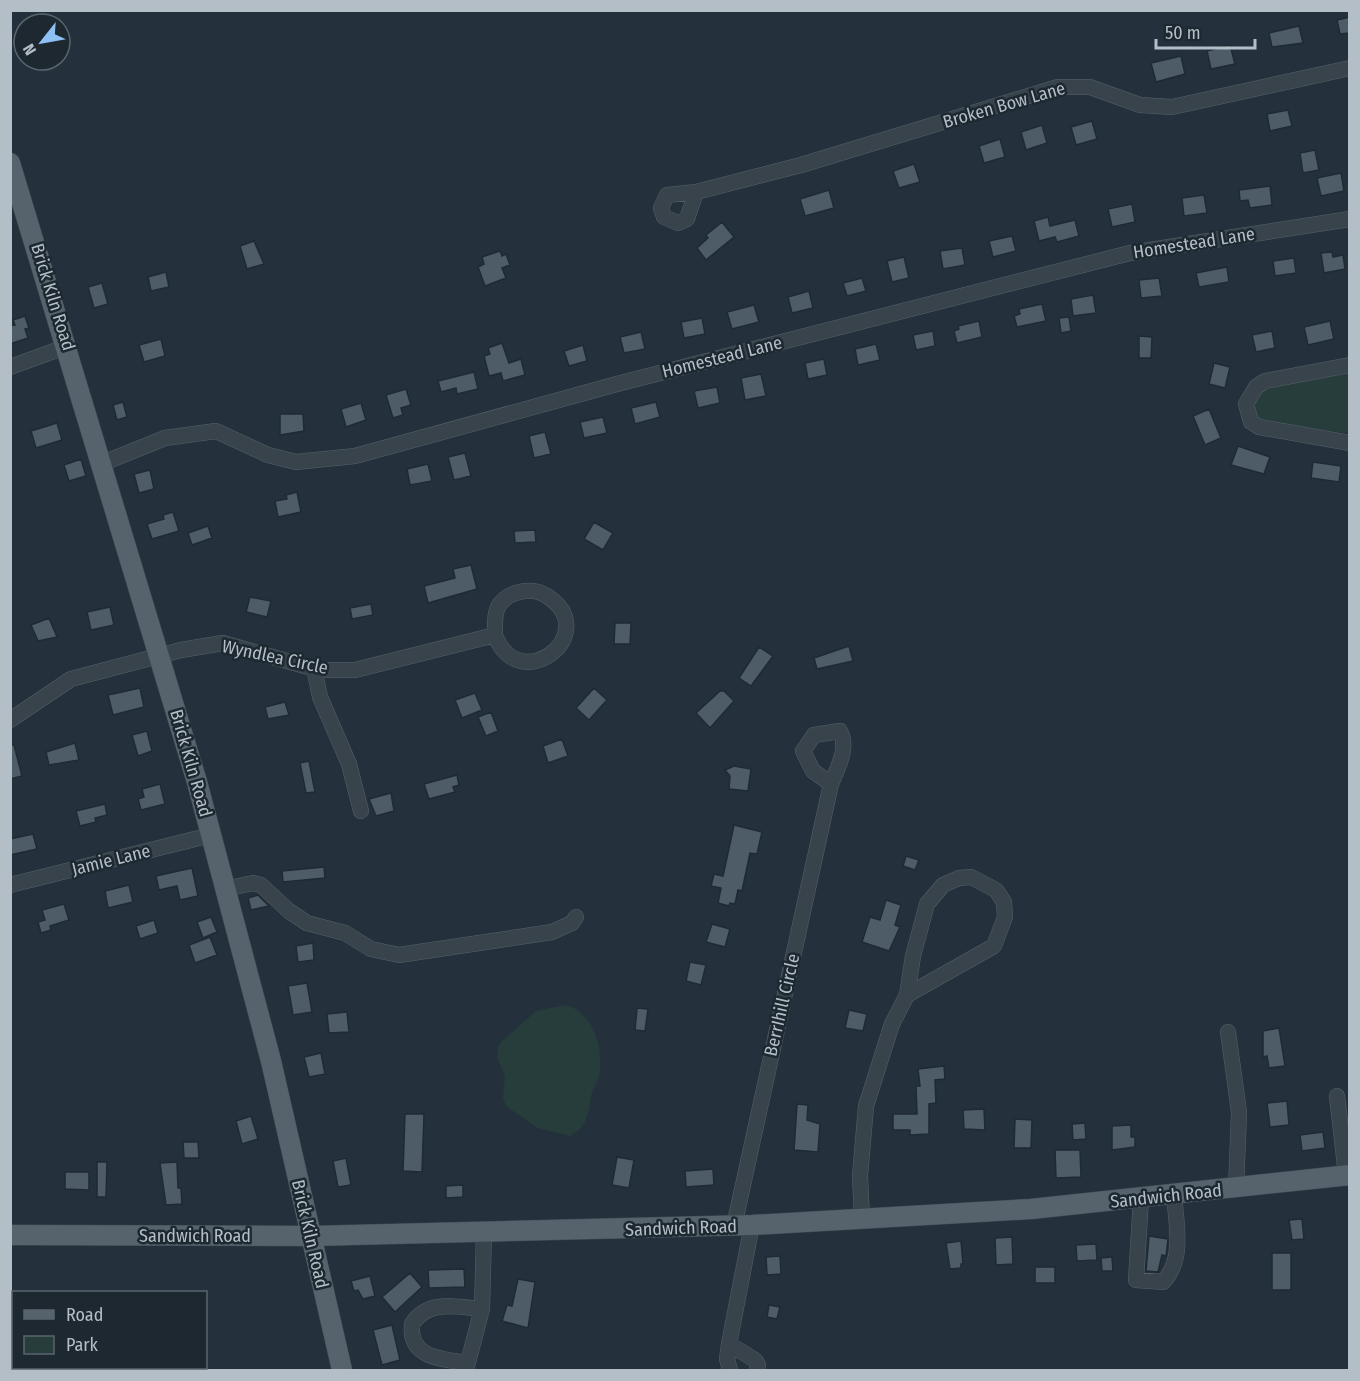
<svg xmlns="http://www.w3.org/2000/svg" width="1360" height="1381" viewBox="0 0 1360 1381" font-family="'Fira Sans Condensed',sans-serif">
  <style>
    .green { fill: #263d3c }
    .building { fill: #4e5c67; stroke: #1f2a33; stroke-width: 1.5 }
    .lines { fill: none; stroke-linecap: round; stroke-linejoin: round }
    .minor-casing { stroke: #56616a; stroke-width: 16 }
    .major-casing { stroke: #414c55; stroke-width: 21 }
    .minor { stroke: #38434c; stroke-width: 15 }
    .major { stroke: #56626c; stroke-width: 20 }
    .labels { text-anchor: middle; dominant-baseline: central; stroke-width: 5; stroke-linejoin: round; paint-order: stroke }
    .street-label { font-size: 18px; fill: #b4bec7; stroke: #1d2831 }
  </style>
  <rect width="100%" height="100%" fill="#24313c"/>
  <!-- green -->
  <path class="green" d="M1349,372V433L1281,426L1256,419L1253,401L1260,392L1270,386Z
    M566,1005C594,1013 604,1049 599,1075C598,1083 592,1089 591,1097C588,1115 587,1127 570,1136L538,1128L506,1106L503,1098L505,1076L497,1057L498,1047L503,1040L536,1011Z"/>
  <!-- building -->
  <path class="building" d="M1350,17V33L1340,34L1337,20Z
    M1299,26L1303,43L1272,47L1269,33Z
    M1230,45L1235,64L1211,69L1207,51Z
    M1181,56L1185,74L1156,82L1151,63Z
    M1288,110L1292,126L1270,131L1267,114Z
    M1092,121L1097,139L1076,145L1071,127Z
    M1042,125L1047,143L1026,150L1021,132Z
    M1000,139L1005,157L984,163L979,146Z
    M1315,150L1319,170L1303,173L1300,153Z
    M914,164L920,182L899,188L893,171Z
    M1341,173L1344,191L1321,196L1317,178Z
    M1270,186L1272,205L1250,208L1248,200L1240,201L1239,190Z
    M829,190L834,208L805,216L800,199Z
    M1204,195L1207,213L1184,216L1182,198Z
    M1132,204L1135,222L1112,227L1108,209Z
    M1048,217L1050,226L1075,220L1079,236L1057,242L1055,237L1039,241L1034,221Z
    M722,222L734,237L706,260L697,248L708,238L706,235Z
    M1012,236L1016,251L993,257L989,241Z
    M254,241L264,264L247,269L240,246Z
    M962,248L965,265L943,269L940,251Z
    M500,251L502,256L506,254L510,265L502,268L506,278L485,286L478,267L484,264L482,257Z
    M1332,252L1333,257L1343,255L1345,269L1324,273L1321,253Z
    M904,257L909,278L892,282L887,261Z
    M1294,258L1296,273L1275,276L1273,261Z
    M1227,267L1229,282L1199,287L1196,273Z
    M166,272L169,287L151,291L148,277Z
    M862,278L866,291L847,296L843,283Z
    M1159,278L1162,296L1141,298L1139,280Z
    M102,283L108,304L94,308L88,287Z
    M809,291L813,308L792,313L788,297Z
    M1093,295L1096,313L1073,316L1071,299Z
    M1042,304L1046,321L1017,327L1014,316L1020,314L1019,309Z
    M754,305L759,322L732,329L727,312Z
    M25,316L29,328L25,329L28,338L10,344V326L15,325L13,320Z
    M1069,317L1071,331L1061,333L1059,318Z
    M702,318L705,334L684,338L681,322Z
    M979,321L982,337L957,343L954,331L959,329L958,326Z
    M1330,321L1334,339L1308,345L1304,327Z
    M933,331L935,346L916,350L913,335Z
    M1272,331L1275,348L1256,352L1252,335Z
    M641,332L645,349L624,353L620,337Z
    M1139,336L1152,337L1151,358H1139Z
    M161,339L165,356L144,362L139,345Z
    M502,343L509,363L521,359L525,375L503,381L501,373L489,376L484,356L490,354L488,348Z
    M876,344L880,360L858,365L855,349Z
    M583,345L587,361L569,366L564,351Z
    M824,359L827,375L808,379L805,363Z
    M1214,363L1230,367L1225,388L1209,384Z
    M474,372L478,389L457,394L456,388L441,392L438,381Z
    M761,374L766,396L745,400L741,378Z
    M717,387L720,403L698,408L694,391Z
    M406,389L411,405L401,408L403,415L393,418L386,395Z
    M123,402L127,417L117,420L113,405Z
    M656,402L660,417L635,424L631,408Z
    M361,403L366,420L346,427L341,409Z
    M1209,409L1221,438L1205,445L1193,416Z
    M280,414H303L304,431L280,435Z
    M603,417L607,433L584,438L580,422Z
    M57,423L62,440L36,448L31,431Z
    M545,432L551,454L534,458L529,436Z
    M1238,446L1270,457L1264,474L1231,465Z
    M465,453L471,476L454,480L448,457Z
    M81,459L86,476L69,481L64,465Z
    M1313,462L1341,466L1339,482L1311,478Z
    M428,464L432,481L410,485L407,469Z
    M150,470L154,489L139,493L134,474Z
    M297,492L301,512L278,517L275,501L287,499L286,495Z
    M173,512L179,531L152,539L147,524L164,519L163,515Z
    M594,522L613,533L603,550L584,539Z
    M208,526L212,538L192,545L188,533Z
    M535,530L536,542L515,543L514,531Z
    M471,565L477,589L428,603L424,586L455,578L453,569Z
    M250,597L271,601L267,617L246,612Z
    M371,604L373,615L352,619L350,608Z
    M110,607L114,625L91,630L87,612Z
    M49,618L57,637L38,641L31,625Z
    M615,623H631L630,644H614Z
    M849,646L853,661L817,669L814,658Z
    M759,647L773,656L751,686L739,678Z
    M140,688L144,707L113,715L108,695Z
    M594,688L607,700L589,720L576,708Z
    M720,691H724L734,701L710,728L696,713Z
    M475,693L482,710L462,718L455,700Z
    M285,702L289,715L268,719L265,707Z
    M491,712L498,731L486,736L478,717Z
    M147,731L152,751L138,756L132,735Z
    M562,739L568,756L548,763L543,746Z
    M75,743L79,760L49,765L46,752Z
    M10,745H14L22,776L10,779Z
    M309,761L315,792L306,793L300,763Z
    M734,766L751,769L748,791L729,789L730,776L725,770Z
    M457,775L459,785L453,787L455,792L429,799L424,784Z
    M160,784L165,804L141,810L138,799L144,797L142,789Z
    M391,793L394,811L376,816L369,799Z
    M105,804L107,815L95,818L96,822L80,826L76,811Z
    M734,825L762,832L757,854L750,853L742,891L738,890L735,904L730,903L729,906L718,903L721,888L711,886L714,874L723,876Z
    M33,834L37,849L10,855V839Z
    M906,856L919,860L915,870L903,866Z
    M324,867L325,878L283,882L282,871Z
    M192,868L198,896L180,900L177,886L159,890L156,876Z
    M129,885L133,902L108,908L105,891Z
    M258,895L269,906L251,910L248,898Z
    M886,900L901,905L895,925L900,927L889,951L862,942L870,917L880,920Z
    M64,904L69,920L50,926L51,930L41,933L38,922L45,920L42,910Z
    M211,917L217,932L203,938L197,922Z
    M154,920L158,933L140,939L136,926Z
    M712,924L730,929L725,947L706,942Z
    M210,937L217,955L195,963L189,945Z
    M313,943L314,960L298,962L296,946Z
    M690,962L706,965L701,985L686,981Z
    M307,983L312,1012L293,1015L288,986Z
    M637,1008L648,1009L645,1031L635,1030Z
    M849,1010L867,1014L863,1031L845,1028Z
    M347,1012L349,1032L329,1033L327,1014Z
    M1279,1028L1285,1066L1269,1068L1267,1056L1263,1057V1031Z
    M321,1053L325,1074L309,1077L304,1057Z
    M944,1066L945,1079L935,1080L936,1103L929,1104V1134L910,1135V1130H893V1114H917L916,1086H920L918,1069Z
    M1287,1101L1289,1125L1270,1127L1267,1103Z
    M797,1104L808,1105L807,1120L820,1124L818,1152L794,1150Z
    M984,1109L985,1130L964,1129L963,1110Z
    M405,1114H424L422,1172L403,1171Z
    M251,1116L258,1139L242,1144L236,1121Z
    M1015,1119L1032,1120L1031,1148H1014Z
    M1085,1123L1086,1139L1073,1140L1072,1124Z
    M1131,1125V1137H1135V1147L1112,1150V1126Z
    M1323,1132L1325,1148L1302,1151L1300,1135Z
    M183,1142H198L199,1158H184Z
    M1055,1150H1080L1081,1177L1056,1178Z
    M617,1157L634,1160L629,1188L612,1185Z
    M346,1158L351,1185L338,1187L333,1161Z
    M97,1162H107L106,1197H97Z
    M177,1162L178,1188H181L182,1204L166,1205L160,1163Z
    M713,1169L714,1185L686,1187L685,1171Z
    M65,1172H89V1190L65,1189Z
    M463,1185V1197L446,1198V1186Z
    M1302,1219L1304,1239L1292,1240L1289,1220Z
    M1149,1236L1168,1239L1166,1256L1162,1255L1158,1272L1146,1271Z
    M1012,1237L1013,1264L996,1265L995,1238Z
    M961,1241L963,1264H961V1268L950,1269L946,1243Z
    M1096,1244L1097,1260L1077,1261L1076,1245Z
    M1272,1253H1291V1290H1272Z
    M780,1256L781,1274L767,1275L766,1257Z
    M1112,1257L1113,1271H1102L1101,1258Z
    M1035,1267H1055V1283H1035Z
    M464,1269L465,1287L429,1288L428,1270Z
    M410,1273L422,1287L395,1312L382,1297Z
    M370,1276L375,1296L363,1299L358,1290L354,1291L351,1281Z
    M518,1279L535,1282L528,1328L502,1321L507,1305L512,1306Z
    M769,1305L780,1307L777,1319L767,1317Z
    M392,1325L400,1360L382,1365L373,1330Z"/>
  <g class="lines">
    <defs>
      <path id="minor" d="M696,192L801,165L1058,87H1090L1140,105L1172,107L1350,68
        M696,192L687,219L678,223L664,217L661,208L667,195Z
        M1350,365L1265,381L1256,387L1246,404L1251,422L1259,427L1350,443
        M10,367L68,346
        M103,463L165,438L216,431L268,455L296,462L355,456L617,384L1130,253L1350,219
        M314,668L320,697L349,764L361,811
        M10,720L71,679L181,650L223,643L319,670H355L495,635C519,699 604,633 547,596C532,586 507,591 498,607C494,615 495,626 495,635
        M10,885L211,835
        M225,889L253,883L261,885L289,911L307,923L345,933L371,949L399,955L552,932L572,923L576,917
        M1228,1032L1239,1112L1236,1189
        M1337,1096L1346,1175
        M1141,1199L1136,1280L1163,1282C1185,1260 1176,1222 1174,1195
        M862,1219L860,1176L866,1106L892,1024L907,995L913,956L927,904L943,885L959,878L971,877L996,890L1004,902L1005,917L994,946L907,995
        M734,1226L831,784C838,767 849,748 840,731L814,735L803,751L813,771L831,784
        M729,1344L755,1360L758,1365L757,1370
        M468,1363C444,1359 408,1359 412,1324C428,1299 457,1307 482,1309
        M466,1370L482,1309L484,1234
        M730,1370L727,1359L729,1344L752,1225"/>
      <path id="major" d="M10,163L197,782L271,1061L342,1370
        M10,1235L312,1236L752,1225L1031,1209L1350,1175"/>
    </defs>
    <!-- minor casing -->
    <use href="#minor" class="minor-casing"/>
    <!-- major casing -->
    <use href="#major" class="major-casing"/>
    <!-- minor -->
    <use href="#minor" class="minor"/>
    <!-- major -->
    <use href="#major" class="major"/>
  </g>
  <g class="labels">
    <!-- street labels -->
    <g class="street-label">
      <text transform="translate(1004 105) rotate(-16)">Broken Bow Lane</text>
      <text transform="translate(1194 243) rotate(-9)">Homestead Lane</text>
      <text transform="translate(53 297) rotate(73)">Brick Kiln Road</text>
      <text transform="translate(722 357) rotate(-14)">Homestead Lane</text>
      <text transform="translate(275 657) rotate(12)">Wyndlea Circle</text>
      <text transform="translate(191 763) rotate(74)">Brick Kiln Road</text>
      <text transform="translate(111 860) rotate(-14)">Jamie Lane</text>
      <text transform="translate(782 1005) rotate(-77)">BerrIhill Circle</text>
      <text transform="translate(1166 1196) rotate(-6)">Sandwich Road</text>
      <text transform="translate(681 1228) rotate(-2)">Sandwich Road</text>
      <text transform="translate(310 1234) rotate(77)">Brick Kiln Road</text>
      <text x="195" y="1236">Sandwich Road</text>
    </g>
  </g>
  <!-- border -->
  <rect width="1360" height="1381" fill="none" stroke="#b4bec7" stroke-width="24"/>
  <!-- legend -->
  <rect x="12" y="1291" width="195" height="78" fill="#1d2831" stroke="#59646d" stroke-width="1.5"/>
  <rect x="24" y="1310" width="30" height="9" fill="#56626c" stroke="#59646d" stroke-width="1.5"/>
  <text x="66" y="1321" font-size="18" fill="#b4bec7">Road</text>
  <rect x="24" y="1336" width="30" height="18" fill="#263d3c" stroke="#59646d" stroke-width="1.5"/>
  <text x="66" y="1351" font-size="18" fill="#b4bec7">Park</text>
  <!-- north arrow -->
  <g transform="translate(42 42) rotate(239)"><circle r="28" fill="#1d2831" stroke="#59646d" stroke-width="1.5"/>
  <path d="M0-4.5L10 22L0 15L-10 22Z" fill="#8dc1f3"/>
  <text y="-9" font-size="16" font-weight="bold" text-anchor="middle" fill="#b4bec7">N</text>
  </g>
  <!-- scale -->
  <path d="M1156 39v9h99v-9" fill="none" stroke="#b4bec7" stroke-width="3"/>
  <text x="1165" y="39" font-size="18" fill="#b4bec7" stroke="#1d2831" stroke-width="4.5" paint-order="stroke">50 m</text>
</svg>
